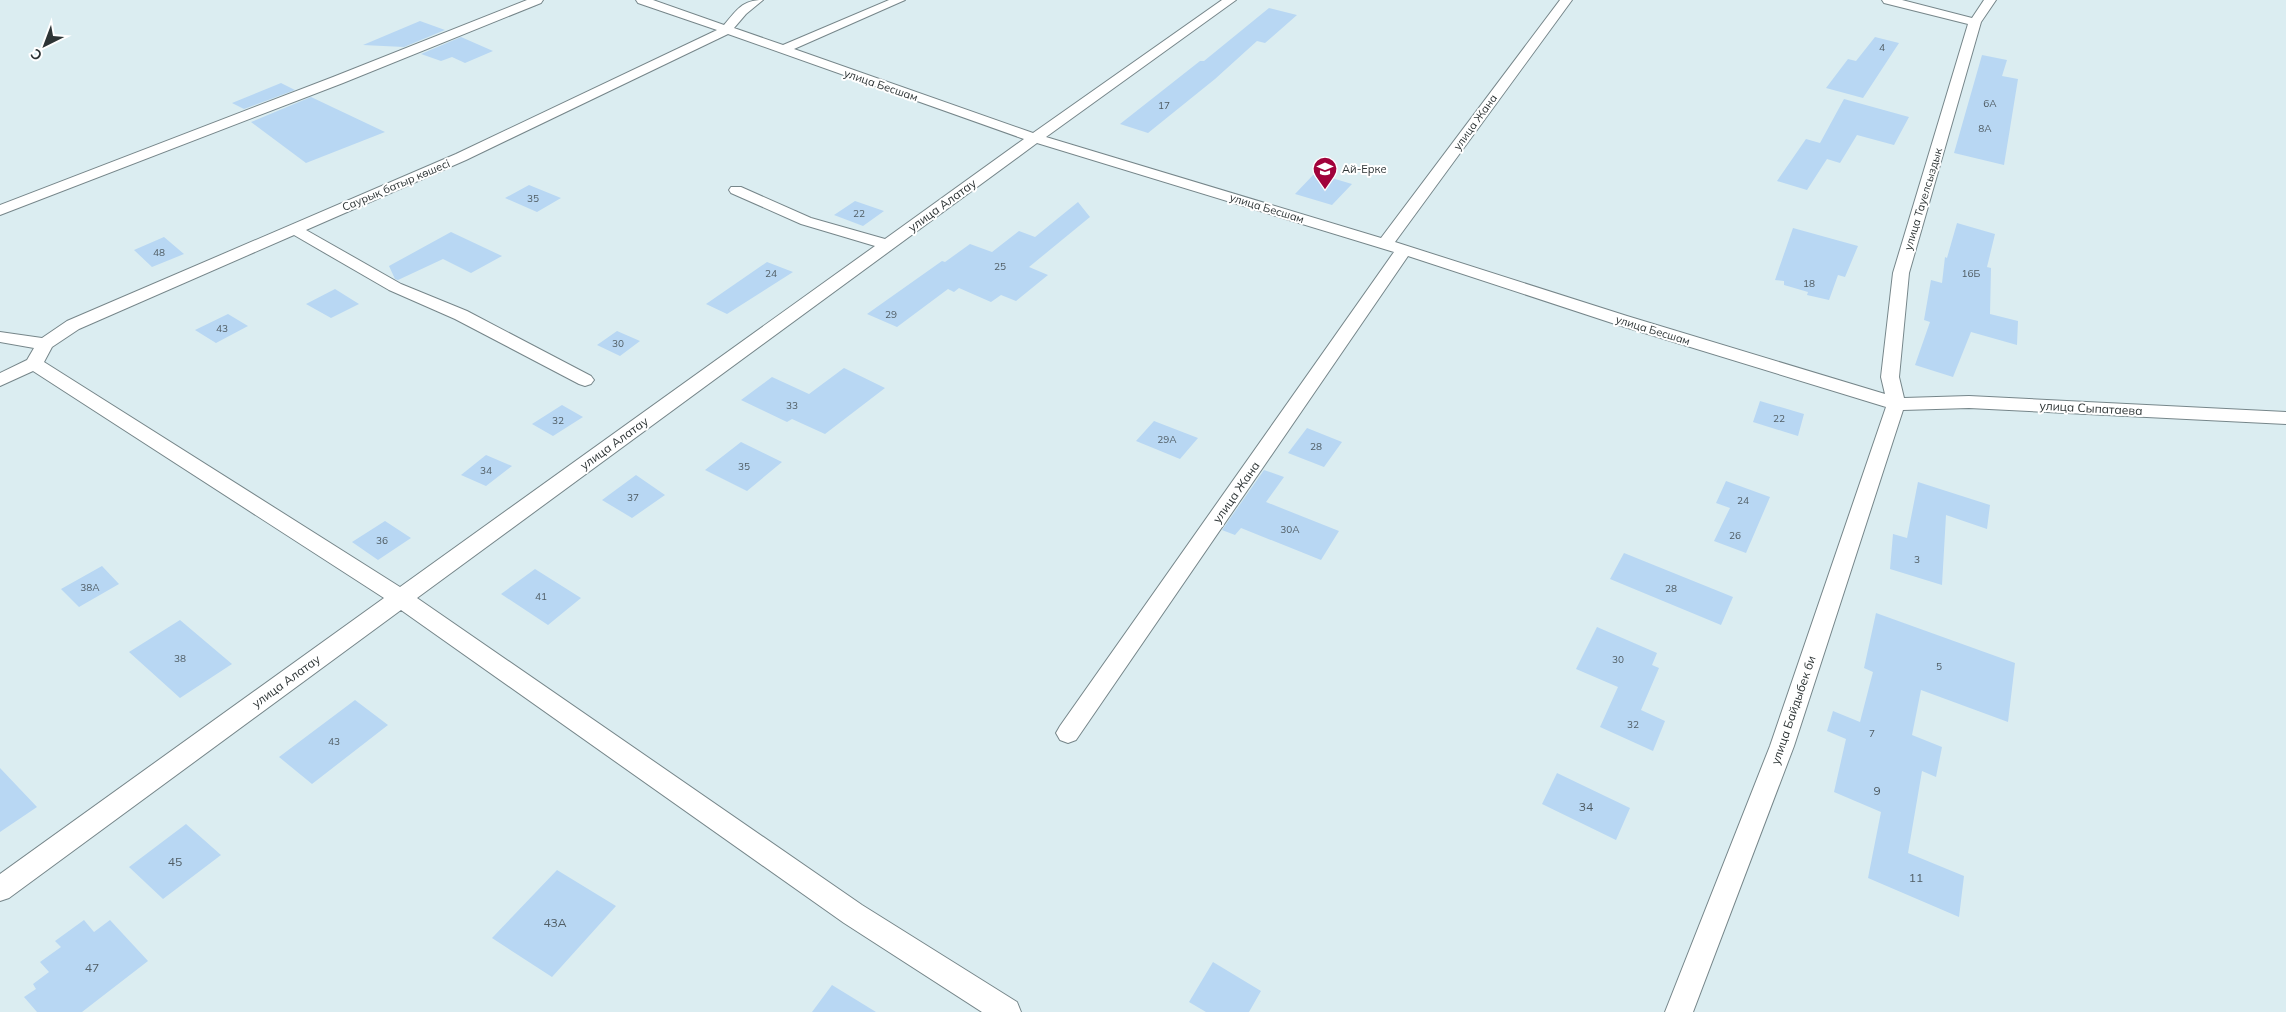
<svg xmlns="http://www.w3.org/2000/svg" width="2286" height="1012" viewBox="0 0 2286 1012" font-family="Mulish,sans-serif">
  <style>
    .building { fill: #b8d7f3 }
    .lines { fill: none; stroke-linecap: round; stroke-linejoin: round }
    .street-casing { stroke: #76868a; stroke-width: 2 }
    .street { fill: #fff; fill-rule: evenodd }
    .labels { text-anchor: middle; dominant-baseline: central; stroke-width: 4; stroke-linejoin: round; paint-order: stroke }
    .number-label { font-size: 10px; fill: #505d64 }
    .far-street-label { font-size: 11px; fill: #2d3435; stroke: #fff }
    .far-poi-label { font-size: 11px; fill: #2d3435; stroke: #fff; text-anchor: start }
    .street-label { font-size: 12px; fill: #2d3435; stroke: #fff }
    .near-number-label { font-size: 12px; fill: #505d64 }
  </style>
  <rect width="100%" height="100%" fill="#dbedf1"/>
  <!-- building -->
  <path class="building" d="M1269,8L1297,15L1265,43L1257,41L1215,79L1148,133L1120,124L1200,61H1204Z
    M420,21L445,30L404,47L363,45Z
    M461,37L493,51L465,63L452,57L441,61L421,54Z
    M1875,37L1899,43L1863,98L1826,88L1848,59L1856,61Z
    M1982,55L2007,60L2002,76L2018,79L2004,165L1954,153Z
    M281,83L295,90L244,109L232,103Z
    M311,97L385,132L306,163L251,122Z
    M1844,99L1909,117L1894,145L1857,135L1840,163L1827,159L1807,190L1777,181L1806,139L1820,143Z
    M1315,173L1352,184L1332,205L1295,194Z
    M529,185L561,198L537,212L505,198Z
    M855,201L884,211L863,226L834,215Z
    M1078,202L1090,217L1029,267L1048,275L1016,301L1001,295L991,302L959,288L954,292L948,289L897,327L867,314L942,261L945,262L970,244L992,252L1019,231L1035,237Z
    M1957,223L1995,234L1987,267L1991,268L1990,314L2018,321L2017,345L1971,332L1953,377L1915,365L1930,322L1924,320L1931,280L1942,283L1945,257L1947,258Z
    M1793,228L1858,246L1845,277L1838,275L1829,300L1807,295L1808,292L1784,285V281L1775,280Z
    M451,232L502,256L471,273L443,259L398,280L395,279L389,266Z
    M164,237L184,254L152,267L134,250Z
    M767,262L793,272L727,314L706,304Z
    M335,289L359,304L331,318L306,304Z
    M228,314L248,326L216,343L195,330Z
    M617,331L640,341L620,356L597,345Z
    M844,368L885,388L825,434L792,419L787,422L741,400L772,377L809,394Z
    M1760,401L1804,414L1798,436L1753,422Z
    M562,405L583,417L553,436L532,424Z
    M1154,421L1198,438L1180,459L1136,441Z
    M1307,428L1342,442L1324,467L1288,453Z
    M741,442L782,462L747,491L705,470Z
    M486,455L512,466L486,486L461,475Z
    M1264,470L1284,477L1266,502L1339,531L1321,560L1241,528L1235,535L1222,530Z
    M636,475L665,495L632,518L602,500Z
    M1726,481L1770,497L1746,553L1714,541L1730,508L1716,503Z
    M1918,482L1990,505L1987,529L1946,515L1942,585L1890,569L1893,534L1907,538Z
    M385,521L411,538L378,560L352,542Z
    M1624,553L1733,597L1721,625L1610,579Z
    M102,566L119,584L79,607L61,589Z
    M535,569L581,598L548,625L501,594Z
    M1876,613L2015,663L2008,722L1921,690L1912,735L1942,747L1936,777L1922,771L1908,853L1964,876L1959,917L1868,878L1881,812L1834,792L1846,739L1827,731L1833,711L1860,722L1873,672L1864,668Z
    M180,620L232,664L180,698L129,652Z
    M1597,627L1657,653L1652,665L1659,668L1641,710L1665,721L1653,751L1600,727L1618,687L1576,669Z
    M355,700L388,725L312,784L279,757Z
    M0,768L37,807L0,832Z
    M1557,773L1630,808L1616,840L1542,804Z
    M186,824L221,855L163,899L129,867Z
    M557,870L616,906L552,977L492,938Z
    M84,920L94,932L110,920L148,961L82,1012H37L24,997L36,989L33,984L49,972L40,962L61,947L55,941Z
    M1213,962L1261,991L1249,1012H1206L1189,1002Z
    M832,985L876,1012H812Z"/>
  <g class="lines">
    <defs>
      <path id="street" d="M527,0H543L541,3L343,83L0,215V205L333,77Z
        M636,0H653L724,25C737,10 742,0 763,0L746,14L734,28L783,45L889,0H905L794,49L1033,133L1222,0H1236L1046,137L1381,238L1560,0H1572L1395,242L1627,316L1885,394L1881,377L1893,273L1968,24L1884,3L1882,0H1902L1972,18L1984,0H1996L1981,22L1909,273L1899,377L1904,398L1969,396L2286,412V424L1969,408L1903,410L1794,746L1693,1012H1665L1770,746L1886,407L1615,324L1408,256L1076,740L1068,743L1060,740L1056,733L1060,726L1394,252L1037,143L417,598L862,905L1017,1002L1021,1012H982L844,923L401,610L9,898L0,901V874L384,598L33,371L0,386V373L27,360L34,348L0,342V332L42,338L67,321L456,154L717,30L638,3ZM728,34L1024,139L885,239L811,218L741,187H731L729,190L731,193L801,224L875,246L400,587L44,362L52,347L79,329L294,235L389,290L455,319L579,384L585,386L591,384L594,380L591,376L467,311L401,284L306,230L466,160Z"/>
    </defs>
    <!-- street casing -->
    <use href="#street" class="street-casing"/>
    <!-- street -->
    <use href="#street" class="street"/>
  </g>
  <!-- icons -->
  <defs>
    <symbol id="school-pin" viewBox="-11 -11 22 30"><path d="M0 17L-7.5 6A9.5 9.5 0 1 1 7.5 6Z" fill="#a1023b" stroke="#fff"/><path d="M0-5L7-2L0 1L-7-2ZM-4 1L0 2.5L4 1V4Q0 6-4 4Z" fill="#fff"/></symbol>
  </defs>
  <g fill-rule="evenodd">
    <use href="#school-pin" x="1311" y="155" width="28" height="38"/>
  </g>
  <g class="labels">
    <!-- number labels -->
    <g class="number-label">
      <text x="1882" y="47">4</text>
      <text x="1990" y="103">6А</text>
      <text x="1164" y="105">17</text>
      <text x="1985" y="128">8А</text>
      <text x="533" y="198">35</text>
      <text x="859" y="213">22</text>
      <text x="159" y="252">48</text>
      <text x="1000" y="266">25</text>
      <text x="771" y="273">24</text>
      <text x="1971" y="273">16Б</text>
      <text x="1809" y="283">18</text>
      <text x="891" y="314">29</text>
      <text x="222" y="328">43</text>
      <text x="618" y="343">30</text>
      <text x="792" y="405">33</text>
      <text x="1779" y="418">22</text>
      <text x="558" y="420">32</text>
      <text x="1167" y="439">29А</text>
      <text x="1316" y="446">28</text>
      <text x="744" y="466">35</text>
      <text x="486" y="470">34</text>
      <text x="633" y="497">37</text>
      <text x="1743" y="500">24</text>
      <text x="1290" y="529">30А</text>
      <text x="1735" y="535">26</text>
      <text x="382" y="540">36</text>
      <text x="1917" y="559">3</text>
      <text x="90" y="587">38А</text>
      <text x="1671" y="588">28</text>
      <text x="541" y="596">41</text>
      <text x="180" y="658">38</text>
      <text x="1618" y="659">30</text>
      <text x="1939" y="666">5</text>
      <text x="1633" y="724">32</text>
      <text x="1872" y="733">7</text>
      <text x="334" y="741">43</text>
    </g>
    <!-- far-street labels -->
    <g class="far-street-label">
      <text transform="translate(881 85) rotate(19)">улица Бесшам</text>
      <text transform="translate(1475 122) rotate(-54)">улица Жана</text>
      <text transform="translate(396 185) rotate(-23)">Саурық батыр көшесі</text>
      <text transform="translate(1923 199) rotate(-73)">улица Тауелсыздык</text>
      <text transform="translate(1267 208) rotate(17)">улица Бесшам</text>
      <text transform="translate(1653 330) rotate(17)">улица Бесшам</text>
    </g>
    <!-- far-poi labels -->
    <g class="far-poi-label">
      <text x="1342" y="169">Ай-Ерке</text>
    </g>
    <!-- street labels -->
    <g class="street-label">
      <text transform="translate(942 205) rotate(-36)">улица Алатау</text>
      <text transform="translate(2091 408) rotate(3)">улица Сыпатаева</text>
      <text transform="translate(614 443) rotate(-36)">улица Алатау</text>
      <text transform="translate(1236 492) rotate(-55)">улица Жана</text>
      <text transform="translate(286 681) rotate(-36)">улица Алатау</text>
      <text transform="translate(1793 710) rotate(-71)">улица Байдыбек би</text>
    </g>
    <!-- near-number labels -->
    <g class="near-number-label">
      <text x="1877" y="790">9</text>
      <text x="1586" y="806">34</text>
      <text x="175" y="861">45</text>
      <text x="1916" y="877">11</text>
      <text x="555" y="922">43А</text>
      <text x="92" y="967">47</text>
    </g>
  </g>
  <!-- north arrow -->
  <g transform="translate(45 45) rotate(222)" stroke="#ffffff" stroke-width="4" paint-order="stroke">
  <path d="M0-4L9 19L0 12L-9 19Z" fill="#2d3435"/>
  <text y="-8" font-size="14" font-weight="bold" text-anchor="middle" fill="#2d3435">С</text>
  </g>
</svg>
